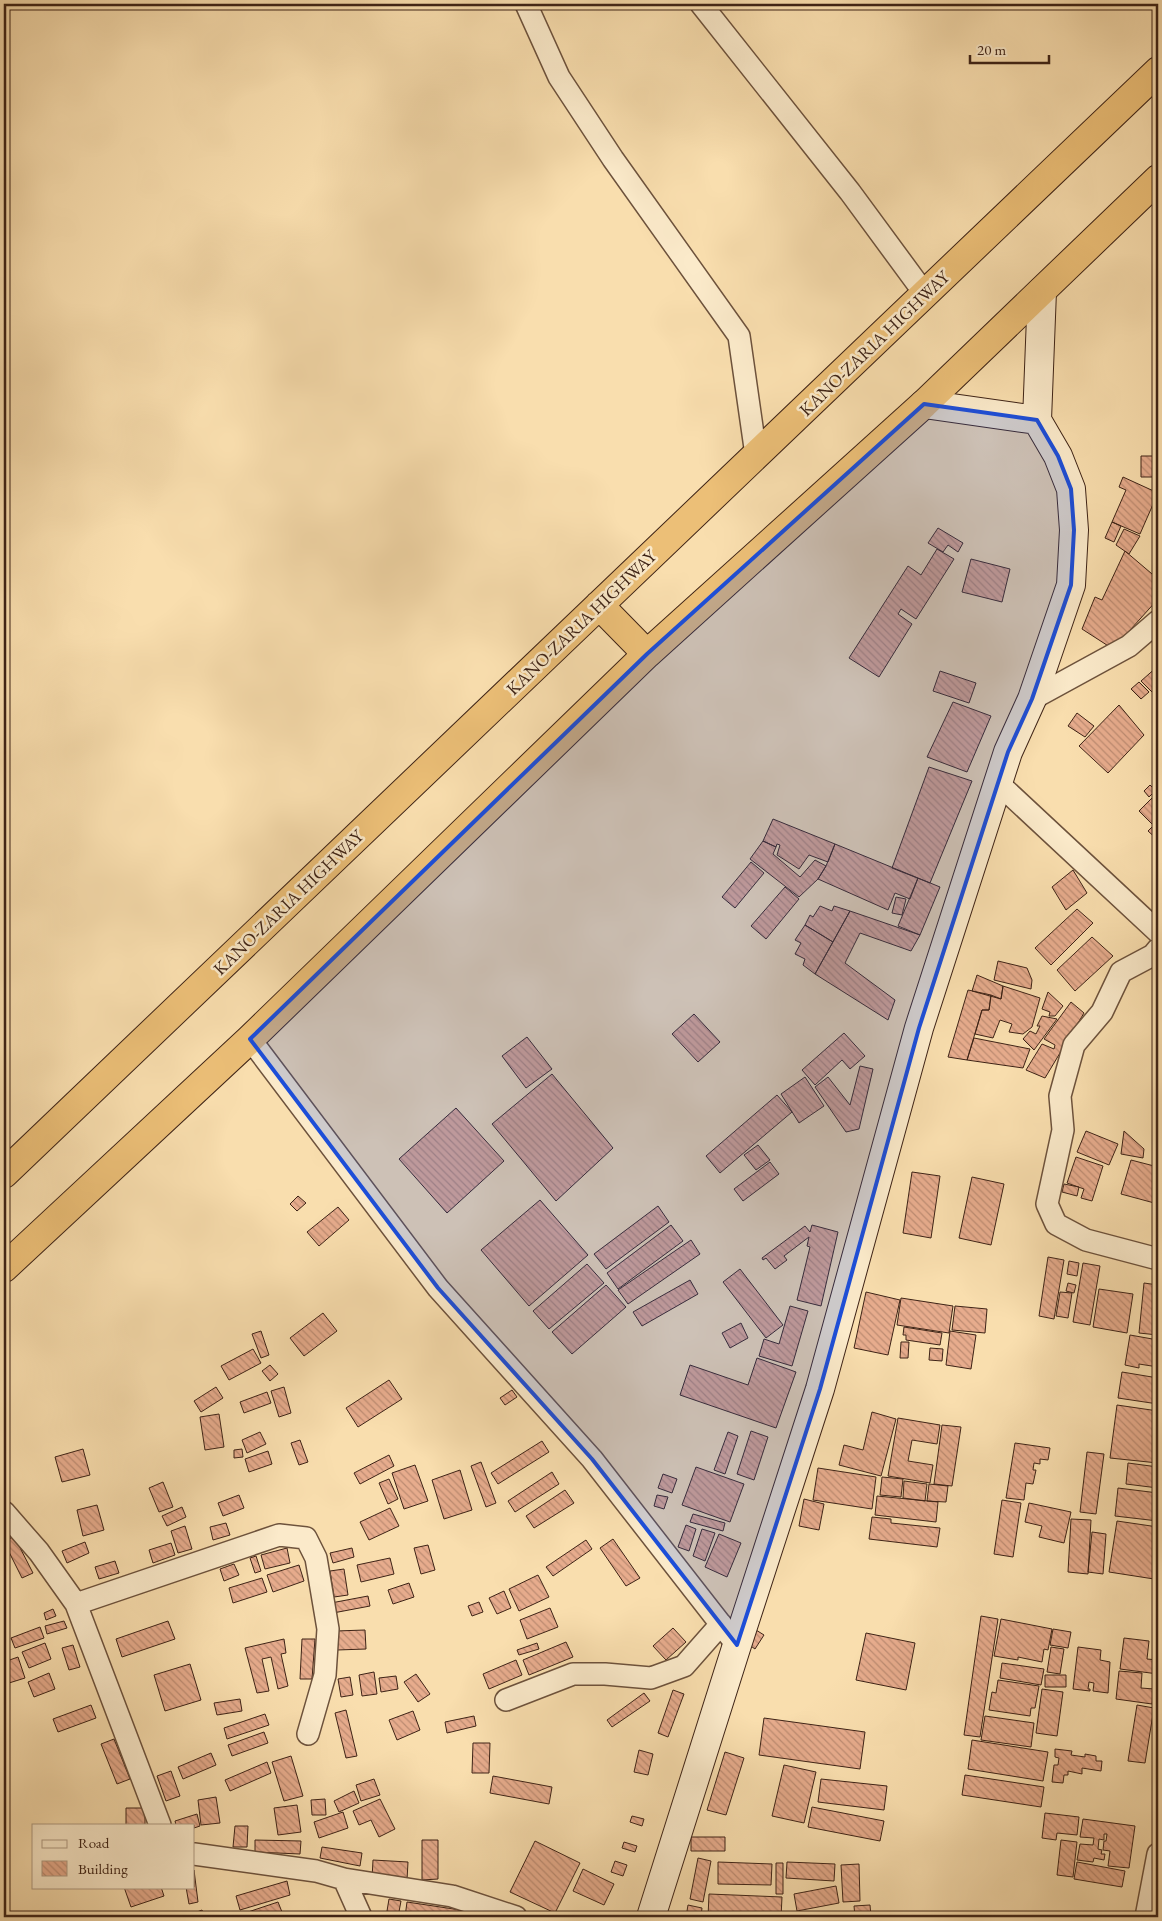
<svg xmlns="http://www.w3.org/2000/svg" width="1162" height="1921" viewBox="0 0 1162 1921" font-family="'EB Garamond',serif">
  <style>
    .building { fill: url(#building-back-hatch); stroke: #3e2316 }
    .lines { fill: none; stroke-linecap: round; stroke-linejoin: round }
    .street-casing { stroke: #6d523c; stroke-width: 24 }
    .secondary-casing { stroke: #3e2316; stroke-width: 30 }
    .highway-casing { stroke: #3e2316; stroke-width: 30 }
    .street { stroke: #fbeaca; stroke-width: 21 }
    .secondary { stroke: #fbeaca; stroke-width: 28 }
    .highway { stroke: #ecbf77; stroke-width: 28 }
    .marked { fill: #1d4ed8; fill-opacity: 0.2; stroke: #1d4ed8; stroke-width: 4; stroke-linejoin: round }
    .labels { text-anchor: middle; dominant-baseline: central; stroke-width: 5; stroke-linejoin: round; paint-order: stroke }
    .street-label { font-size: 18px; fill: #3e2316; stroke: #fbeaca }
  </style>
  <defs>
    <pattern id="building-back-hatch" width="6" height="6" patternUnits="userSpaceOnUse" patternTransform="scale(1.25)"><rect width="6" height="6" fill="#e7ac8d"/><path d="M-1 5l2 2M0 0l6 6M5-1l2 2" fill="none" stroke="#bd8c72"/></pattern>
  </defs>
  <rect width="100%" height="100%" fill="#f9deae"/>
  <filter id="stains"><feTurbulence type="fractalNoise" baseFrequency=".004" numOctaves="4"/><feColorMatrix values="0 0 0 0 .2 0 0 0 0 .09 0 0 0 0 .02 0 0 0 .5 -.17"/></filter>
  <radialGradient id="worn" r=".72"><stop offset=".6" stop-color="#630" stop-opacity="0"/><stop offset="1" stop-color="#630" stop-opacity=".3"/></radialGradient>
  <!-- building -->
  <path class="building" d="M1141,456H1158V477H1141Z
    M1123,477L1158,493L1140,534L1112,522L1126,490L1119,487Z
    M1112,522L1121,526L1114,542L1105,538Z
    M938,528L963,543L958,552L948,545L943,552L928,543Z
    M1124,529L1140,536L1129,554L1116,545Z
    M937,549L954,559L916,619L901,609L898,614L912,624L879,677L849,658L908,566L921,575Z
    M1125,551L1158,579V599L1113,649L1082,629L1095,597L1102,600Z
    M971,559L1010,569L1002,602L962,592Z
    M1158,666V694L1156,696L1141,681Z
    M940,671L976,683L969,703L933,691Z
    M1139,682L1149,692L1141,699L1131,689Z
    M953,702L991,716L967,772L927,757Z
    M1119,705L1144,735L1108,773L1079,746Z
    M1077,713L1094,726L1085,737L1068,726Z
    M929,767L972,781L930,883L892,868Z
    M1158,774V788L1149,797L1144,791L1150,785L1152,787L1158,783L1154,778Z
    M1158,792V818L1152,824L1139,811Z
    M773,819L835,844L828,862L809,855L799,869L777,855L780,845L777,844L776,847L763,841Z
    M1158,821V840L1148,831Z
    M763,841L776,847L773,854L800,877L815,860L826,866L818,879L799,897L750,859Z
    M835,844L918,878L910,899L895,893L888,910L818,879L826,866Z
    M751,862L764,873L735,908L722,897Z
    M1073,870L1087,893L1066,910L1052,887Z
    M918,878L940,887L920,935L898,926Z
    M785,887L799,899L766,939L751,926Z
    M896,897L906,899L902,915L892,913Z
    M820,906L832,911L834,906L850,911L833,942L805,925L810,915L813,917Z
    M1077,909L1093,923L1051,965L1035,948Z
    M850,911L920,935L911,951L860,933L845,963L895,1000L888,1020L815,974Z
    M805,925L833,942L815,974L803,965L805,959L795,954L801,943L795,940Z
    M1092,937L1113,956L1075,991L1057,970Z
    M998,961L1027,968L1032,980L1031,989L994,980Z
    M977,975L1003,986L1001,999L972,991Z
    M1003,986L1040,998L1032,1027L1023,1034L1009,1032L1012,1024L1000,1020L993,1038L975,1034L982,1010H989L991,995L1001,999Z
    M968,990L991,995L989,1010H982L967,1060L948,1057Z
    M1048,992L1063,1006L1055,1016H1049L1050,1012L1042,1009Z
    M1071,1002L1084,1013L1045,1078L1026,1070L1042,1044L1054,1049L1055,1045L1044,1039Z
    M694,1014L720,1042L698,1062L672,1034Z
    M1042,1016L1057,1019L1034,1050L1023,1039L1030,1031L1036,1034L1040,1026H1037Z
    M844,1033L865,1056L850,1069L842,1060L815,1085L802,1070Z
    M527,1037L552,1069L526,1088L502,1056Z
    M974,1038L1030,1049L1023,1068L967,1060Z
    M860,1066L873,1069L859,1129L846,1132L815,1087L828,1077L850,1105Z
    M552,1074L613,1148L556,1201L492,1124Z
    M805,1077L824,1106L799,1123L781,1094Z
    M777,1095L792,1112L720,1173L706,1156Z
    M456,1108L504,1161L447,1213L399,1159Z
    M1086,1131L1118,1144L1109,1165L1077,1152Z
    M1124,1131L1144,1149L1143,1158L1121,1154Z
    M758,1145L770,1160L756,1170L744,1155Z
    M1076,1157L1103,1166L1092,1201L1081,1198L1084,1189L1067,1183Z
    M1131,1160L1158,1167V1204L1121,1194Z
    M770,1162L779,1174L743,1201L734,1189Z
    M912,1172L940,1176L931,1238L903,1233Z
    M972,1177L1004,1184L991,1245L959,1238Z
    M1064,1184L1079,1187L1077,1196L1062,1192Z
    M298,1196L306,1203L297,1211L290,1204Z
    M540,1200L588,1255L529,1306L481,1250Z
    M658,1206L669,1222L606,1269L594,1254Z
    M338,1207L349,1220L319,1246L307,1232Z
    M671,1225L683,1241L618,1289L607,1273Z
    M812,1225L838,1232L821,1306L797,1300L810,1247L807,1246L809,1237L784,1256L787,1260L775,1269L766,1258L763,1260L762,1258L805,1226L810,1232Z
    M691,1240L700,1254L628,1304L618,1290Z
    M1048,1257L1064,1260L1054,1319L1039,1316Z
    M1069,1261L1079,1263L1077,1276L1067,1274Z
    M1083,1263L1100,1266L1090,1325L1073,1322Z
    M587,1264L604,1283L549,1329L533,1311Z
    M740,1269L783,1325L766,1338L723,1282Z
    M690,1280L698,1294L642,1326L633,1312Z
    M1068,1283L1076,1285L1074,1293L1066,1291Z
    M1144,1283L1158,1285V1335L1139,1333Z
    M606,1285L626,1307L572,1354L552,1332Z
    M1099,1289L1133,1294L1127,1333L1093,1327Z
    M866,1292L900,1300L888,1355L854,1348Z
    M1060,1292L1072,1293L1068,1318L1056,1316Z
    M901,1298L953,1306L949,1333L897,1325Z
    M790,1306L808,1311L792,1366L759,1356L764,1339L779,1344Z
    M955,1306L987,1309L985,1333L952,1330Z
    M323,1313L337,1331L304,1356L290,1338Z
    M741,1323L748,1338L730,1348L722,1333Z
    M904,1327L942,1333L940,1345L906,1340V1335H903Z
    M261,1331L269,1355L261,1358L252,1334Z
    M950,1331L976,1335L971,1369L946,1365Z
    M1130,1335L1158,1340V1367L1139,1364V1368L1125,1365Z
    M901,1342H909L908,1358H900Z
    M930,1348L943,1349L942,1361L929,1360Z
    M253,1349L261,1363L229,1380L221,1366Z
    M757,1358L796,1372L776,1428L680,1395L690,1365L748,1385Z
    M270,1365L278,1374L270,1381L262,1371Z
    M1122,1372L1158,1378V1404L1118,1398Z
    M389,1380L402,1399L358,1427L346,1408Z
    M216,1387L223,1398L201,1412L194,1401Z
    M284,1387L291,1413L279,1417L271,1391Z
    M512,1390L517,1397L505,1405L500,1398Z
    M267,1392L271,1403L244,1413L240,1402Z
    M1117,1405L1158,1411V1463L1110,1458Z
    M872,1412L896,1419L881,1476L839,1465L844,1445L863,1450Z
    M219,1414L224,1447L205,1450L200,1417Z
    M898,1418L940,1425L937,1444L912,1440L908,1461L933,1465L930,1483L888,1476Z
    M942,1425L961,1427L952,1486L934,1484Z
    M751,1431L768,1437L754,1480L737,1474Z
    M260,1432L266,1444L247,1453L242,1440Z
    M728,1432L738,1436L725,1474L714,1470Z
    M300,1440L308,1462L299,1465L291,1443Z
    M542,1441L549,1452L498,1484L491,1473Z
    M1015,1443L1050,1448L1048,1460L1040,1459V1464L1034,1463L1033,1470H1036L1033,1484L1026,1483L1024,1500L1006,1498Z
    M83,1449L90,1475L62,1482L55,1457Z
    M242,1449L243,1457L234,1458V1450Z
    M268,1451L272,1464L249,1472L245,1459Z
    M1087,1452L1104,1454L1096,1514L1080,1512Z
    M389,1455L394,1466L360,1484L354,1473Z
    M481,1462L496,1503L486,1507L471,1466Z
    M1128,1463L1158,1467V1488L1126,1484Z
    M415,1465L428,1501L404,1509L392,1473Z
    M696,1467L744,1484L730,1522L682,1505Z
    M818,1468L876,1477L872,1509L813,1500Z
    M460,1470L472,1510L444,1519L432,1480Z
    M552,1472L559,1484L515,1512L508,1501Z
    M663,1474L677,1479L672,1493L658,1488Z
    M882,1477L903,1479L901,1497L880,1495Z
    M389,1479L398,1499L388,1504L379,1483Z
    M904,1481L927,1484L925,1501L903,1498Z
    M163,1482L173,1507L159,1512L149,1488Z
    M929,1484L948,1486L946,1502L927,1501Z
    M1118,1488L1158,1493V1521L1115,1516Z
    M565,1490L574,1503L534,1528L526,1516Z
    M239,1495L244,1508L223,1516L218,1503Z
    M657,1495L668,1497L664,1509L654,1506Z
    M877,1496L938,1502L936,1522L875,1515Z
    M804,1499L824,1504L819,1530L799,1526Z
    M1002,1500L1021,1503L1013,1557L994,1554Z
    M1029,1503L1071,1512L1064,1543L1039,1537L1042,1526L1025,1522Z
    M97,1505L104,1530L83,1536L77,1510Z
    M182,1507L186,1517L167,1526L162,1516Z
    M390,1508L399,1526L369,1540L360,1522Z
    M693,1514L725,1523L723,1531L690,1522Z
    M872,1517L891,1519V1523L940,1528L937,1547L869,1539Z
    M1071,1519L1091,1520L1088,1574L1068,1572Z
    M1117,1521L1158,1527V1548L1154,1579L1109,1572Z
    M226,1523L230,1535L213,1540L210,1527Z
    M686,1525L696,1529L689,1551L678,1547Z
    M185,1526L192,1549L178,1553L171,1531Z
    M702,1529L715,1533L705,1561L693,1556Z
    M1092,1532L1106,1534L1103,1574L1088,1572Z
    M719,1534L741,1543L727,1577L705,1567Z
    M14,1536L33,1573L22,1578L4,1542Z
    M613,1539L640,1578L626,1586L600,1548Z
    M586,1540L592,1549L553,1576L546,1567Z
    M85,1542L89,1553L67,1563L62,1551Z
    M171,1543L175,1555L153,1563L149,1550Z
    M428,1545L435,1570L421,1574L414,1548Z
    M287,1548L290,1563L265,1569L261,1555Z
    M352,1548L354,1557L333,1563L330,1553Z
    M256,1556L261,1571L255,1573L250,1558Z
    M390,1558L394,1574L361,1582L357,1565Z
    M115,1561L119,1573L99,1579L95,1567Z
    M234,1564L239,1575L224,1581L220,1569Z
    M299,1565L304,1581L273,1592L267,1575Z
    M344,1569L348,1595L334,1597L330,1571Z
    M538,1575L549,1597L519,1611L509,1589Z
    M262,1578L267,1592L233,1603L229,1588Z
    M409,1583L414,1597L393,1604L388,1590Z
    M504,1591L511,1608L497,1614L489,1598Z
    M368,1596L370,1606L333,1613L331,1603Z
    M479,1602L483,1612L472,1616L468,1606Z
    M550,1608L558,1627L527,1639L520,1620Z
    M53,1609L56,1616L46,1620L44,1613Z
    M981,1616L998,1619L980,1737L964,1735Z
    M1001,1619L1052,1629L1048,1650L1044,1649L1042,1662L1018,1657V1660L994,1656Z
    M64,1621L67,1628L47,1634L45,1626Z
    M168,1621L175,1639L122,1657L116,1639Z
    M40,1627L44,1638L15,1648L11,1638Z
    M673,1628L686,1642L666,1660L653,1646Z
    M1053,1629L1071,1632L1068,1648L1050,1645Z
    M365,1630L366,1649L337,1650L336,1631Z
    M756,1630L764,1635L755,1649L748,1644Z
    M866,1633L915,1643L906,1690L856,1680Z
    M1124,1638L1149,1641L1147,1659L1158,1660V1674L1120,1669Z
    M284,1639L286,1653L281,1654L288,1686L278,1689L271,1657L262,1659L269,1691L257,1693L245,1648Z
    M302,1639H315L312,1679H300Z
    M566,1642L573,1657L529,1675L523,1660Z
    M45,1643L51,1659L29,1668L22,1652Z
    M537,1643L539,1649L519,1655L517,1650Z
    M73,1645L80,1667L69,1670L62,1648Z
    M1051,1647L1064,1649L1060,1674L1047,1672Z
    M1078,1647L1101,1650L1100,1660L1110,1662L1108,1693L1093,1691L1094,1683L1089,1682L1088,1689H1090V1691L1073,1689Z
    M18,1657L25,1678L9,1683L4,1662Z
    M516,1660L522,1675L489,1689L483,1674Z
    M1002,1663L1044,1669L1041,1685L1000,1678Z
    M190,1664L201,1700L165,1711L154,1675Z
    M1119,1671L1142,1673L1141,1688L1154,1689L1152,1704L1116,1699Z
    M374,1672L377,1694L362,1696L359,1675Z
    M49,1673L55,1689L34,1697L28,1682Z
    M416,1674L430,1694L418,1702L404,1682Z
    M1045,1675H1066V1687H1045Z
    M396,1676L398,1689L381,1692L379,1678Z
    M350,1677L353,1695L341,1697L338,1679Z
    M998,1680L1039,1686L1035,1708H1031L1030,1716L989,1710L992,1692L996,1693Z
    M1042,1689L1063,1692L1057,1736L1036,1733Z
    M673,1690L684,1694L668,1737L658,1733Z
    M644,1693L650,1701L612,1727L607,1720Z
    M240,1699L242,1711L217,1715L214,1703Z
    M91,1705L96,1718L58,1732L53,1719Z
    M1137,1705L1154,1708L1145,1763L1128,1761Z
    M346,1710L357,1756L346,1758L335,1713Z
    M413,1711L420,1730L397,1740L389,1720Z
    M265,1714L269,1725L227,1739L224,1728Z
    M474,1716L476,1726L447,1733L445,1722Z
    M985,1716L1034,1723L1031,1747L981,1740Z
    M764,1718L865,1732L860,1769L759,1755Z
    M264,1732L268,1743L232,1756L228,1745Z
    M114,1739L130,1779L117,1784L101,1744Z
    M972,1740L1048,1752L1043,1781L968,1769Z
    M473,1743H490L489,1773H472Z
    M1055,1749L1072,1751L1071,1755L1085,1757V1754L1096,1756V1761H1102L1101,1771L1082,1768V1774L1068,1771V1775H1064L1063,1783L1052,1782L1054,1765H1058L1059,1758L1055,1757Z
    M639,1750L653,1754L648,1775L634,1772Z
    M725,1752L744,1758L726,1815L707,1810Z
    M211,1753L216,1765L183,1779L178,1767Z
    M291,1756L303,1796L284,1801L272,1762Z
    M267,1762L271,1773L230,1791L225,1780Z
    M784,1765L816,1772L804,1823L772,1816Z
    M171,1771L180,1796L166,1801L157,1776Z
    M965,1775L1044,1787L1041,1807L962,1795Z
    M493,1776L552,1787L549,1804L490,1793Z
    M374,1779L380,1795L361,1801L356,1785Z
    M821,1779L887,1786L884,1810L818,1802Z
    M354,1791L359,1803L339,1812L334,1801Z
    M216,1797L220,1823L201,1825L198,1800Z
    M325,1799L326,1815H312L311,1800Z
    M380,1799L395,1829L379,1837L371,1820L359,1825L353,1811Z
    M297,1805L301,1832L278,1835L274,1808Z
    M812,1807L884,1821L880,1841L808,1827Z
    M126,1808H145V1825H126Z
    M343,1812L348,1828L319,1838L314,1822Z
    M1045,1813L1079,1817L1077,1835L1057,1833L1056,1840L1042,1838Z
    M197,1814L200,1826L194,1828V1825H176L175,1821Z
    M632,1816L644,1819L642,1826L630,1822Z
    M1083,1819L1135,1826L1129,1868L1108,1866L1110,1851L1103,1850L1104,1841H1106L1107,1834H1104V1840L1099,1839L1098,1849L1102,1850L1101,1854H1105L1104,1860L1094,1858L1093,1862L1077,1860L1080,1844L1093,1845L1094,1838L1080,1837Z
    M235,1826H248L247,1847H233Z
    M691,1837H725V1851H691Z
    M255,1840L301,1841L300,1854L255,1852Z
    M422,1840H438V1879L422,1880Z
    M1061,1840L1077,1842L1073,1877L1057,1875Z
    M535,1841L580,1863L555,1913L510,1892Z
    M624,1842L637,1846L635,1852L622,1848Z
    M322,1847L362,1853L360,1866L320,1858Z
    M698,1858L711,1861L703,1902L690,1899Z
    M373,1860L408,1862L407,1880L372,1879Z
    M615,1861L627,1865L623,1876L611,1872Z
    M718,1862L772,1864L771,1885L718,1884Z
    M787,1862L835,1864L834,1881L786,1878Z
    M1077,1862L1125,1871L1122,1887L1074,1879Z
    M776,1863H783V1894H776Z
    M859,1864L860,1901L843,1902L841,1865Z
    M583,1869L614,1884L604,1905L573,1891Z
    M194,1870L198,1902L189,1904L186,1887H194Z
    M287,1881L290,1895L240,1910L236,1896Z
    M836,1886L839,1903L797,1911L794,1894Z
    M124,1887H161L164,1896L131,1907Z
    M709,1894L782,1897L781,1917H708Z
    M389,1899L401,1901L398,1917H386Z
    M278,1902L284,1917H240L239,1915Z
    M407,1902L487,1914L486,1917H405Z
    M688,1905L702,1908L701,1917H686Z
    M870,1905L871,1917H855L854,1906Z
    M202,1910L205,1917H184Z
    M834,1912H840V1917H786Z
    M927,1912L961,1917H927Z"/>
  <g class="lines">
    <defs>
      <path id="street" d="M526,4L559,77L613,159L739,336L756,455
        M701,4L850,192L925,294
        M1032,699L1129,646L1158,621
        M998,783L1158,932
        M1158,949L1153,955L1121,972L1102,1012L1074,1045L1060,1096L1063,1130L1047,1204L1056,1224L1086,1240L1158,1259
        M250,1039L438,1288L592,1459L737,1645
        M4,1512L39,1552L76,1604L160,1825
        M76,1604L279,1535L306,1538L316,1558L328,1629L325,1675L308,1734
        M506,1700L573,1674H605L651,1678L684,1666L721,1624
        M194,1854L316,1871L344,1879L452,1896L516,1917
        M344,1879L361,1917
        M1146,1917L1158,1854"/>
      <path id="secondary" d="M924,404L1037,420
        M651,1917L737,1645L820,1389L919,1028L1008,752L1032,699L1071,585L1074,530L1071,489L1058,456L1037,420L1042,291"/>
      <path id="highway" d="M599,605L647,654
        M4,1174L1158,71
        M4,1268L250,1039L647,654L924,404L1158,179"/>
    </defs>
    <!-- street casing -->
    <use href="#street" class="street-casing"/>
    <!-- secondary casing -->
    <use href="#secondary" class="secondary-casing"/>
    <!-- highway casing -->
    <use href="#highway" class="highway-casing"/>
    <!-- street -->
    <use href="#street" class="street"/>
    <!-- secondary -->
    <use href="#secondary" class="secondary"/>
    <!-- highway -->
    <use href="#highway" class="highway"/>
  </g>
  <!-- marked area -->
  <path class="marked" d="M924,404L1037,420L1058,456L1071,489L1074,530L1071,585L1032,699L1008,752L919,1028L820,1389L737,1645L592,1459L438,1288L250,1039L647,654Z"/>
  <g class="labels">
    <!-- street labels -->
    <g class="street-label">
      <text transform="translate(874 343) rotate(-44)">KANO-ZARIA HIGHWAY</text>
      <text transform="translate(581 622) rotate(-44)">KANO-ZARIA HIGHWAY</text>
      <text transform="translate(288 902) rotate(-44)">KANO-ZARIA HIGHWAY</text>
    </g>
  </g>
  <!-- margin -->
  <rect width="1162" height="1921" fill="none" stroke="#f9deae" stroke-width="20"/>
  <rect x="5" y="5" width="1152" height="1911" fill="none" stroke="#3e2316" stroke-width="2.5"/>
  <rect x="10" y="10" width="1142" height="1901" fill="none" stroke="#3e2316"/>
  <!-- legend -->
  <rect x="32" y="1824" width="162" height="65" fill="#fbeaca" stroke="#af9a82"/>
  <rect x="42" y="1840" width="25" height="8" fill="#fbeaca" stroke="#af9a82"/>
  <text x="78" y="1848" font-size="15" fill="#3e2316">Road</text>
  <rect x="42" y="1861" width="25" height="15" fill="url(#building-back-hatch)" stroke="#af9a82"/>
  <text x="78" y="1874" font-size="15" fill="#3e2316">Building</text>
  <!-- scale -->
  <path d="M970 55v8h79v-8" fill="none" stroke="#3e2316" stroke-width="2.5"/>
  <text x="977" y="55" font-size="15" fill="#3e2316" stroke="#fbeaca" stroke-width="4" paint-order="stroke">20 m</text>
  <rect width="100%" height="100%" filter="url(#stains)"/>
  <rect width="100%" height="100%" fill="url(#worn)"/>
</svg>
